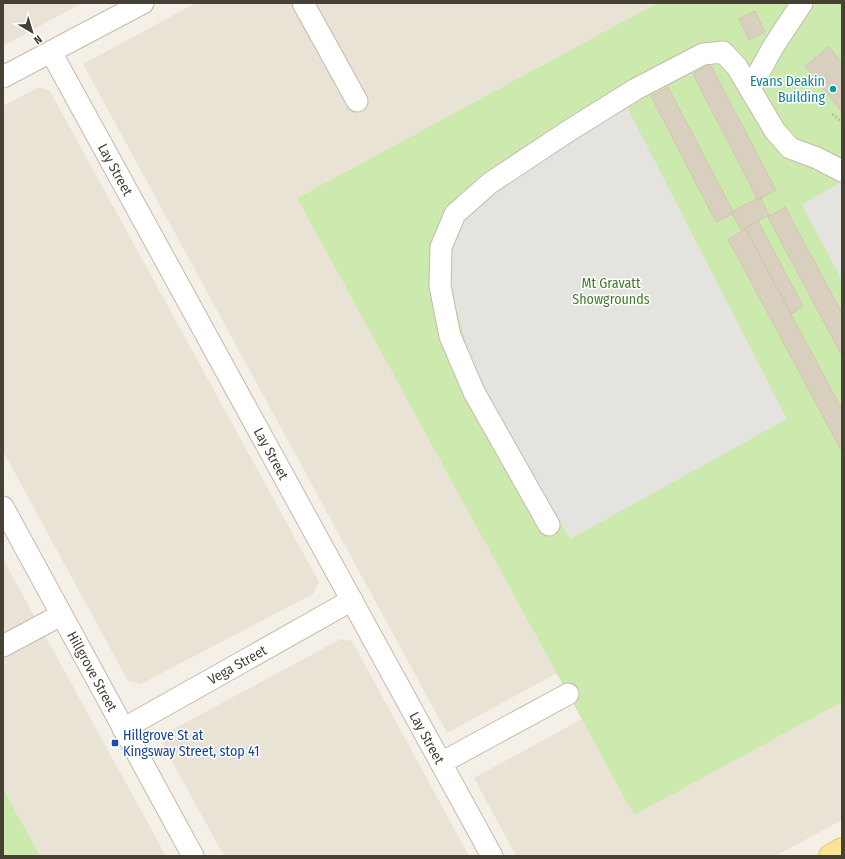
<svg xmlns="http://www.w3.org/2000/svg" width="845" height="859" viewBox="0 0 845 859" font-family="'Fira Sans Condensed',sans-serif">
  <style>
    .residential { fill: #e8e3d5 }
    .green { fill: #cdeaae }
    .parking { fill: #e5e3df }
    .building { fill: #d9cfbf; stroke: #d1c5af }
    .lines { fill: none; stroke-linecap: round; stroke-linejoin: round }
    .minor-casing { stroke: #c3bbac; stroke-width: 23 }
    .major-casing { stroke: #e9c360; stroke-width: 24 }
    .path { stroke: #c2b599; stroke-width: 2.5; stroke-dasharray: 2 2; stroke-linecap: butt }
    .minor { stroke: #fff; stroke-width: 21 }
    .major { stroke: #ffe395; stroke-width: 22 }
    .culture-dot { fill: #0f9aa8; stroke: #fff; stroke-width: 1.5 }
    .transit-dot { fill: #1a4fb4; stroke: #fff; stroke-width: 1.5 }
    .labels { text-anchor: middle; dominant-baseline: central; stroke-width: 3; stroke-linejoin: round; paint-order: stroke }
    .culture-label { font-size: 14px; fill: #0d838f; stroke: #fff; text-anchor: end }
    .street-label { font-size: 14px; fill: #474135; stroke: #fff }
    .park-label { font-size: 14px; fill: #447c26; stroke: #fff }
    .transit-label { font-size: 14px; fill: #164399; stroke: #fff; text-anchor: start }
  </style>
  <rect width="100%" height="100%" fill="#f4f0e7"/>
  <!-- residential -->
  <path class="residential" d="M3,3H82L3,46Z
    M196,3H657L297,198L557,673L447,733L83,64Z
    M39,87L50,91L319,582L313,594L141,684L128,681L3,451V106Z
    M3,559L166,856H40L3,788Z
    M341,639L352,641L469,856H224L163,745L168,732Z
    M842,702V820L775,856H516L474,778L582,719L634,814Z"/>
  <!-- green -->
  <path class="green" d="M657,3H842V702L634,815L297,198Z
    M3,788L40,856H3Z"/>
  <!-- parking -->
  <path class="parking" d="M627,107L787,419L570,539L498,414L469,353L450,287L448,259L453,232L471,207L605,119Z
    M842,181V280L802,205Z"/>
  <!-- building -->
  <path class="building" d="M755,11L765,32L749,40L739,19Z
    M829,47L842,63V112L805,66Z
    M710,64L776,190L758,200L693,74Z
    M668,87L734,213L716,222L651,96Z
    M760,197L769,215L741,230L731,212Z
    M785,207L842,313V356L768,217Z
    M758,221L803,306L791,314L745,228Z
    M746,229L842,410V452L728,239Z"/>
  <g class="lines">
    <defs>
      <g id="minor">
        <path d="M303,3L357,101"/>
        <path id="s1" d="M51,52L492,856"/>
        <path d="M3,77L143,3"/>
        <path d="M750,89L773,47L802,3"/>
        <path id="s2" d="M3,507L193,856"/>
        <path d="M549,525L474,392L450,336L440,286L441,247L455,214L490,183L570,130L636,89L703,54L723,52L737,67L775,131L790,148L817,158L842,171"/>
        <path d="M3,646L61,615"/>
        <path id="s3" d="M123,729L352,600"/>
        <path d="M441,763L568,694"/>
      </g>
      <path id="major" d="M830,856L842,849"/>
    </defs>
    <!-- minor casing -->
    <use href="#minor" class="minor-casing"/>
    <!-- major casing -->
    <use href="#major" class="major-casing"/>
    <!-- path -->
    <path class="path" d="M832,114L842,122"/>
    <!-- minor -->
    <use href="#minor" class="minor"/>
    <!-- major -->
    <use href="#major" class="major"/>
  </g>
  <!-- markers -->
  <circle class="culture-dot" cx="833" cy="89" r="4"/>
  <rect class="transit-dot" x="111" y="739" width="8" height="8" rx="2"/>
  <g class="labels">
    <!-- culture labels -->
    <g class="culture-label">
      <text x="825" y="81">Evans Deakin<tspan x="825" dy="16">Building</tspan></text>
    </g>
    <!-- street labels -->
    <g class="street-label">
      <text stroke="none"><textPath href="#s1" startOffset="134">Lay Street</textPath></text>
      <text stroke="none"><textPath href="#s1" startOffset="458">Lay Street</textPath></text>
      <text stroke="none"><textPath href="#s3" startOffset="131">Vega Street</textPath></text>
      <text stroke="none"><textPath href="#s2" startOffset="187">Hillgrove Street</textPath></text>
      <text stroke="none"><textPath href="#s1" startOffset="782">Lay Street</textPath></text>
    </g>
    <!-- park labels -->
    <g class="park-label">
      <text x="611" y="283">Mt Gravatt<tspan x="611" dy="16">Showgrounds</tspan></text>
    </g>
    <!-- transit labels -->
    <g class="transit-label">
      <text x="123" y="735">Hillgrove St at<tspan x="123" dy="16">Kingsway Street, stop 41</tspan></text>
    </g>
  </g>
  <!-- border -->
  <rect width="845" height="859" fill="none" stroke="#474135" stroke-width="8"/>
  <!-- north arrow -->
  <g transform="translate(32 32) rotate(142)" stroke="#ffffff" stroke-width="3" paint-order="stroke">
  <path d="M0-3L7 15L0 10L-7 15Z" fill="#474135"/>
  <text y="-6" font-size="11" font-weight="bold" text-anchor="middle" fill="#474135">N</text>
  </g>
</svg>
